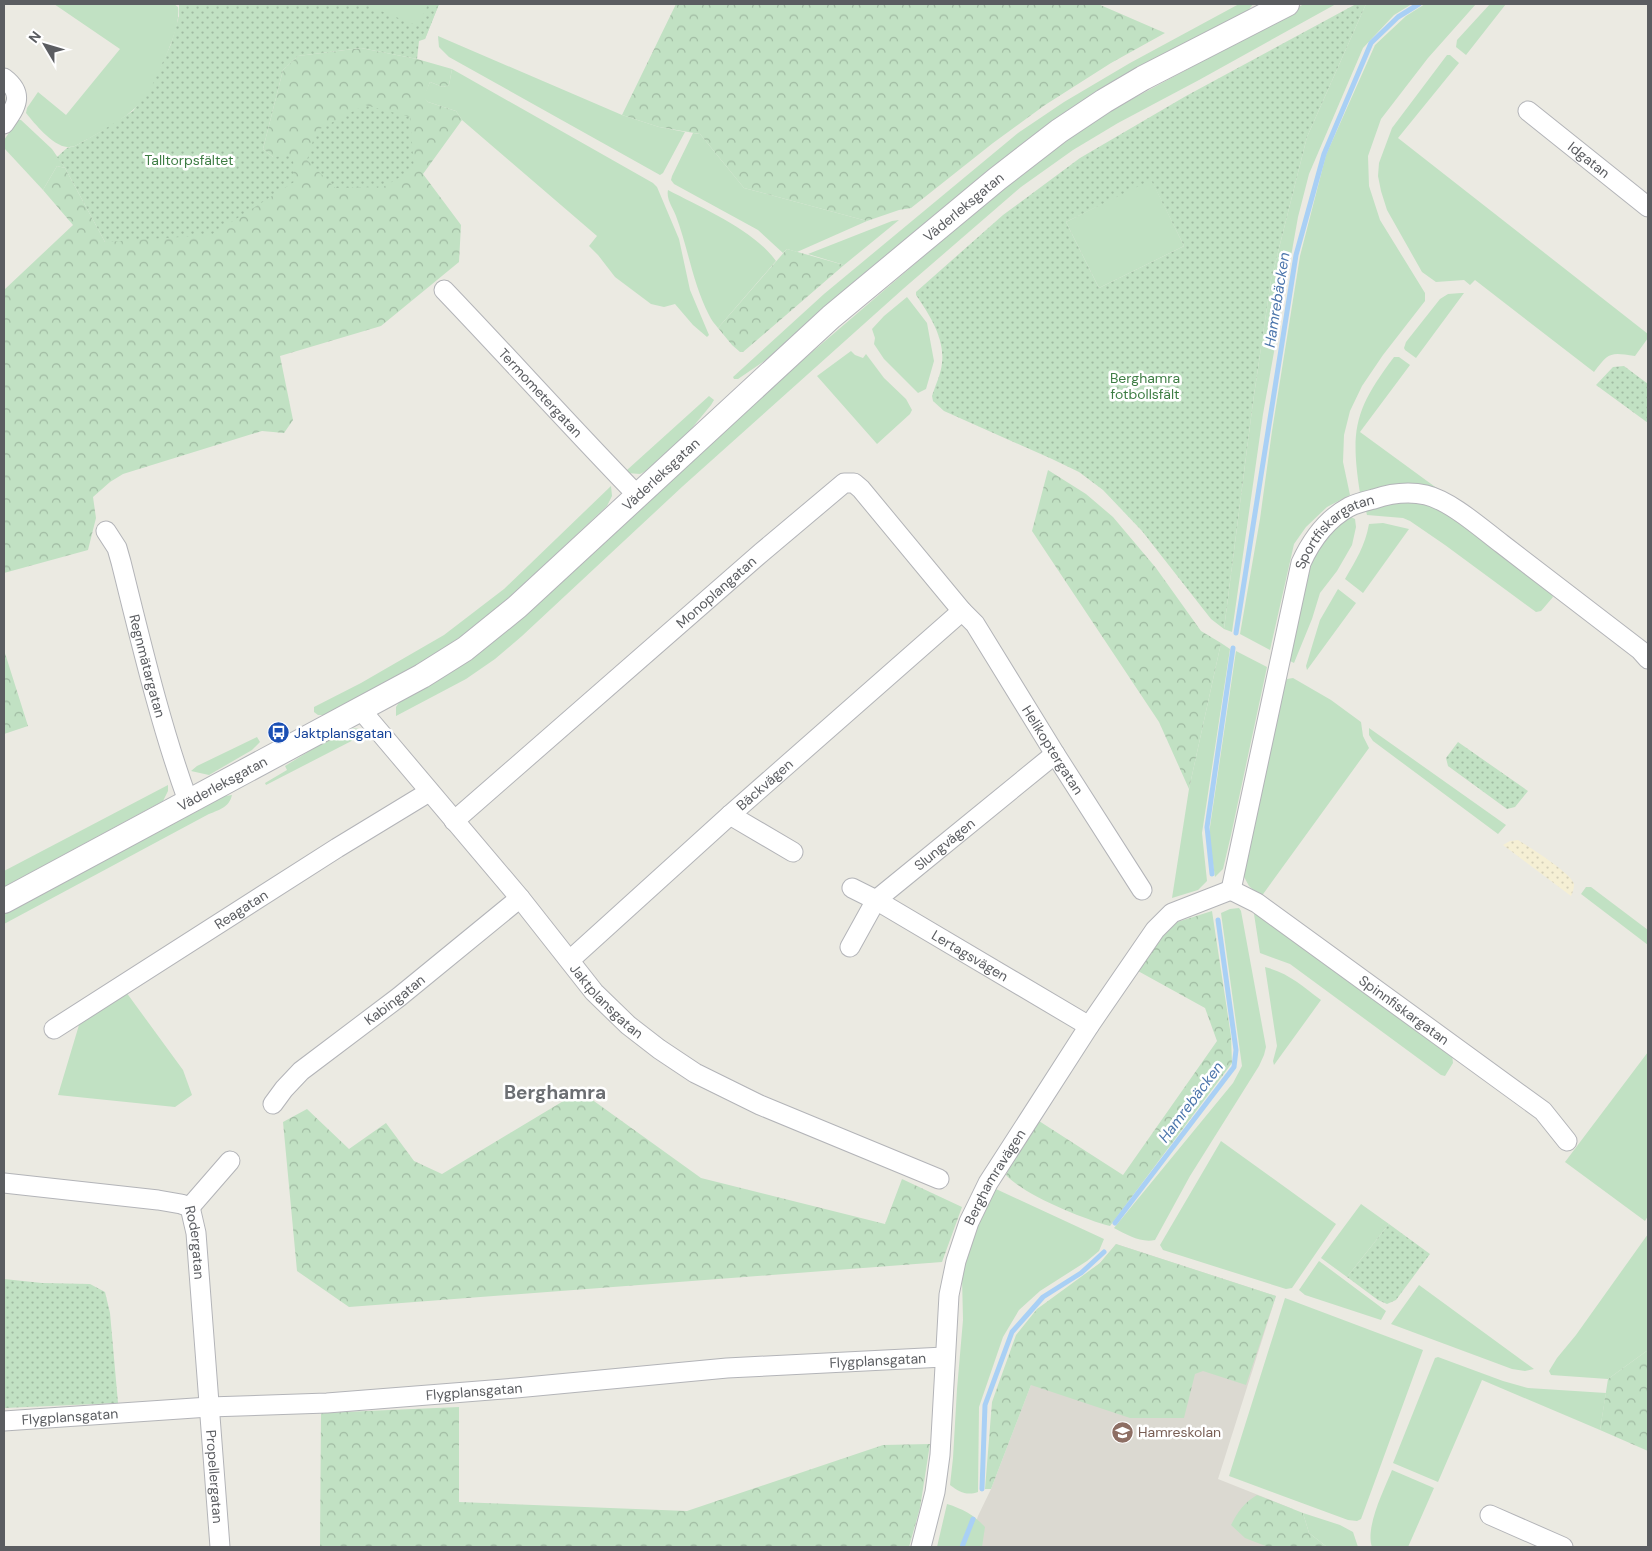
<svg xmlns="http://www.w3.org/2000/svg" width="1652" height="1551" viewBox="0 0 1652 1551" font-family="'DM Sans',sans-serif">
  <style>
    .education { fill: #dbd9d1 }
    .grass { fill: #c1e1c3 }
    .forest { fill: url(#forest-crowns) }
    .sand { fill: url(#sand-dots) }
    .park { fill: url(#park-dots); fill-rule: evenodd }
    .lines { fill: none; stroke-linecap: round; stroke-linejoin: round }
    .stream { stroke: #a9d0f5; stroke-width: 5 }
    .minor-casing { stroke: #b3b4b8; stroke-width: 21 }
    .tertiary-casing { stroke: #b3b4b8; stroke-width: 26 }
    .minor { stroke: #fff; stroke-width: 19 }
    .tertiary { stroke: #fff; stroke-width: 24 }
    .labels { text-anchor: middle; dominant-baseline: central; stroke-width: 5; stroke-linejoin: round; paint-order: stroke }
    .street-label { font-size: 14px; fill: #5b5d61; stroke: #fff }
    .park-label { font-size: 14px; fill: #3e7d44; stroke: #fff }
    .transit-label { font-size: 14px; fill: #164399; stroke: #fff; text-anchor: start }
    .education-label { font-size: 14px; fill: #785e54; stroke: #fff; text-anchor: start }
    .water-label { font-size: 15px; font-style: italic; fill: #4c76ac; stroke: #fff }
    .district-label { font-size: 19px; font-weight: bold; fill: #6c6f73; stroke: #fff }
  </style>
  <defs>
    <pattern id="forest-crowns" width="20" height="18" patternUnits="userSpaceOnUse" patternTransform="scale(1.25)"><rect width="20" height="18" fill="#c1e1c3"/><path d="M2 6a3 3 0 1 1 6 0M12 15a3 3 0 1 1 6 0" fill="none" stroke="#a0baa2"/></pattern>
    <pattern id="sand-dots" width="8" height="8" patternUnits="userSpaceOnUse" patternTransform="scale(1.25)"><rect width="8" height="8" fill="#f5efd4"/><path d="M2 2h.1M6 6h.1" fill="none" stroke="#d4cfb9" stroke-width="1.8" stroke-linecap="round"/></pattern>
    <pattern id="park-dots" width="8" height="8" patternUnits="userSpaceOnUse" patternTransform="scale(1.25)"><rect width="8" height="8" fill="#c1e1c3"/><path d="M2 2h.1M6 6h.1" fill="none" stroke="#a0baa2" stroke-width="1.8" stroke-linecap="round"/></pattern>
  </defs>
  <rect width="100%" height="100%" fill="#ebeae2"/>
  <!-- education -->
  <path class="education" d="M1116,1244L1276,1296L1218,1479L1293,1509L1268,1547H968L978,1516L991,1489L1031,1385L1082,1277L1100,1263Z"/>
  <!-- grass -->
  <path class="grass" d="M54,4H174L178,7C180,23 172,41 166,56C161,66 157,78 152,88C135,116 102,131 75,146C74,146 67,148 67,147C53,146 34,123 26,113L27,108L38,92L66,115L120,49Z
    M342,4H439L425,39Z
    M1239,4H1253L1247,12L816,318L770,357L738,379H734L733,377L824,294L1018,133L1064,102L1130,63Z
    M1304,4H1336L1199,80L1118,123L1073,150L1021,187L903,289L683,486L522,636L495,659L466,679L396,716V707L400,701L441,678L479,653L522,616L776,383L1007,185L1093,120L1190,68L1246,35Z
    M1366,4H1412L1394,15L1363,48L1309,174L1298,217L1263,414L1232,632L1224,629L1253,402L1271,280L1307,137Z
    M1425,4H1476L1428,58L1381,119L1368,156L1369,186L1380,220L1425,293V301L1383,355L1362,386L1350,411L1344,435L1343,462L1350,495L1327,507L1306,527L1294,544L1270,650L1240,634L1260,519L1272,431L1300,256L1326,155L1375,45L1406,16Z
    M1490,4H1506L1466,55L1456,47L1457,40Z
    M438,36L622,115L659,127L685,132L663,173L660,175L449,57L439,47Z
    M1447,55H1450L1459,63L1398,138L1648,334V338L1635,356C1610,352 1609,352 1594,372L1475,280L1470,285L1464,280L1436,282L1422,272L1387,210L1381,191L1378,176L1379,163L1392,128Z
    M452,69L653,183L657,187L679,239L690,290L709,335L707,337L693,325L675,304L664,307L651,304L615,277L598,255L589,246L597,236L462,120L456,111L428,102L423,98L430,82L443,87L449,85Z
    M18,120H21L52,149L65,168L57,166L43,190L4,148V140Z
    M693,133L700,134L744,188L867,221L797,252L787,249L783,253L758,230L674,184L671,180L672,176Z
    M1151,179L1184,246L1099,288L1066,222Z
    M668,190C702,208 754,230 776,261L718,328C715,324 711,320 709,315C693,284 688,248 676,216C673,208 666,199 668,190Z
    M899,220L844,265L808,254L892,221Z
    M1461,293H1464L1416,358L1405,350L1404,348L1406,342L1440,299L1448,294Z
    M907,297L927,323L931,345L934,361L926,389L918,393L884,359L874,344L875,338L872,329L884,316Z
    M851,351L855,355L863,358L866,354L884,378L906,399L912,410L910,414L877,444L817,376Z
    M1394,357H1399L1410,365L1360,432L1438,489L1360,493C1350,429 1355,409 1394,357Z
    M709,396L714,400L711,405L682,440L648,470L640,474L627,473V470Z
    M611,486L612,496L607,506L506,601L475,627L443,651L392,680L325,715H318L314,712V707L361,683L444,635L504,589Z
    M1422,499L1461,523L1548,589L1553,597L1541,611L1536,612L1445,545L1410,521L1403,518L1367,515L1366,511L1385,503Z
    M1351,517L1355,519L1356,527L1352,545L1337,571L1320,593L1312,619L1294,663L1290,661L1312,556L1336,527Z
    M1383,523L1409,529L1363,593L1345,579C1356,560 1365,546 1369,524Z
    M1338,589L1356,603L1307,670L1306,666L1320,620Z
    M1221,643L1230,649L1202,833L1207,881L1198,890L1172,898L1189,789Z
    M1236,651L1267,667L1231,835L1223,869L1215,877L1210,844V827Z
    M1293,678L1331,700L1361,722L1363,736L1369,748L1261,897L1249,886L1243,875L1284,685L1287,679Z
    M351,728L361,729L367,733L266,785L265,783L287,770L285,766L329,739Z
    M1369,728L1506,825L1498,834L1373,741L1369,735Z
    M257,737L260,742L252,750L209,775L191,771L197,766Z
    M168,785V791L163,801L4,887V871Z
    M232,795C229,808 218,810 207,815L4,924V914L192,811L225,796Z
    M1586,887H1591L1648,930V945L1581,894Z
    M1239,908L1241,911L1266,1047L1264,1055L1259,1066L1190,1176L1155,1240C1141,1243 1127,1235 1114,1228L1233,1083L1242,1066L1221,913L1230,909Z
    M1254,914L1262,916L1298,945L1452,1054L1453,1063L1445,1076L1441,1075L1290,964L1260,953Z
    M1265,967C1289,973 1302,986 1321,1000L1274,1065L1273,1061L1277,1046Z
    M126,992L183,1070L192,1095L175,1107L58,1095L79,1025L91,1014Z
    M1648,1052V1216L1645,1221L1565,1162Z
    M1221,1141L1336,1224L1292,1288L1286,1289L1163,1250L1160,1245Z
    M996,1189L1104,1239L1099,1251L1087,1261L1040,1291L1019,1310L1003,1337L979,1407L978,1492C967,1496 959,1492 950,1485L953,1458L957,1389L963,1320L962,1277L971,1238L990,1190Z
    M1361,1204L1389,1224L1347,1277L1321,1258Z
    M1648,1234V1350L1608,1379L1551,1375L1549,1371L1557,1358L1576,1335Z
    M1319,1261L1386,1311L1381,1320L1305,1295L1299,1290Z
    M1419,1285L1534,1369L1525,1371L1512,1369L1391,1324Z
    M1285,1298L1423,1350L1361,1519L1357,1521L1348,1520L1229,1476Z
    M1438,1357L1503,1381L1528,1388L1606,1393L1600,1430L1482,1380L1438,1482L1393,1463L1435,1358Z
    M1392,1470L1434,1488L1408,1547H1372C1365,1527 1384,1490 1392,1470Z
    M947,1504C963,1509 974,1515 985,1527L982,1547H937Z
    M1303,1513L1340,1525L1353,1532L1358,1547H1327L1309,1533Z"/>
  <!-- forest -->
  <path class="forest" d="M676,4H1098L1165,33L1111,63L1045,105L993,143L911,208L899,210L867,221L744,188L700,134L659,127L622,115Z
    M361,48L417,59L452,69L449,85L443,87L430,82L424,98L428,102L456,111L462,120L423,174L461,225L459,262L381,326L280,356L293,420L284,433L262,431L123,474L110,482L93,497L96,518L88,550L4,573V290L73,225L43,190L57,166L65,168L105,242L273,157L263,149L283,70L298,56Z
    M787,249L844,265L743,352H740L732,345L718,328Z
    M1048,470L1086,494L1113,517L1156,568L1201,631L1221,643L1189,789L1159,722L1032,531Z
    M4,650L28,726L4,734Z
    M1212,911L1231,1036L1232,1063L1110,1226C1083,1219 1024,1195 1006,1175L1020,1147L1039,1121L1123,1175L1217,1041L1205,1008L1138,971L1155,945L1174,923Z
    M580,1091L701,1178L885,1224L902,1179L962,1207L942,1262L349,1307L297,1271L283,1122L307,1109L349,1149L386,1123L414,1161L442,1174Z
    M1116,1244L1276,1296L1246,1385L1203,1371L1195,1374L1184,1418H1130L1031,1385L991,1489H985L992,1402L1016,1335L1037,1309L1100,1263Z
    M1648,1350V1451L1600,1430L1608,1379Z
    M459,1407V1502L687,1511L883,1445L930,1444L920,1508L909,1547H320L321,1413Z
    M1257,1495L1303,1513L1309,1533L1327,1547H1268L1245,1538L1231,1525C1238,1511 1244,1503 1257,1495Z"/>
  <!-- sand -->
  <path class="sand" d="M1518,840C1529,847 1571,873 1574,884C1574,888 1573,892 1571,896L1503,845L1510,841Z"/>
  <!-- park -->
  <path class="park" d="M179,4H364L418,26L428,4H439L425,39L419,41L417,59L361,48L298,56L283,70L263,149L273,157L293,155L294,182L211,235L105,242L65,168L57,157L67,148L75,146L100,132L133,111L151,88L171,44L179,16Z
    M1356,4H1366L1307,137L1271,280L1253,402L1224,629L1211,619L1142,531L1103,490L1079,472L1052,459L944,411L933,401L932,396C935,386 941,374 942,363C945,338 929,314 916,295V292L1003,215L1080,158L1186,96ZM1151,180L1184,246L1099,288L1066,222Z
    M365,105L410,117L414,169L383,187L335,188L307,160L316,131Z
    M1624,366L1648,384V423L1596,385L1613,367Z
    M1458,742L1528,791L1515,807L1507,809L1448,766L1446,758Z
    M1389,1224L1430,1254L1396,1300L1387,1304L1378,1300L1347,1277Z
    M4,1279L42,1283L90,1284L105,1292L110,1313L118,1403L4,1408Z"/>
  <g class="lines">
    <!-- stream -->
    <path class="stream" d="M1236,633L1296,255L1324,154L1371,43L1398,17L1419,4
      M1212,874L1207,827L1233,648
      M1115,1223L1234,1067L1236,1050L1218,920
      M982,1489L985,1405L1012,1332L1043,1297L1081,1273L1104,1252
      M962,1547L973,1519"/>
    <defs>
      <g id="minor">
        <path d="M4,78C25,94 16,107 4,124"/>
        <path id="s1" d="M1528,111L1648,207"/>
        <path id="s2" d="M444,290C509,358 572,428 638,496"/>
        <path id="s3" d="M106,531L117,548L121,562C141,642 160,724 188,801"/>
        <path id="s4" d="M361,710L520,898L594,992L628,1025L659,1049L695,1073L760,1105L939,1179"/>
        <path d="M730,815L793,852"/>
        <path id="s5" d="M454,821L762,552L844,483H854L861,489L962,611L975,624L1055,754L1142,890"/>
        <path id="s6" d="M852,888L876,900L1089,1026"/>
        <path id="s7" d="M1231,890L1301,563C1311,541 1327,519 1349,507C1357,503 1366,501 1374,499C1392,493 1408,491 1426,495C1451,501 1482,529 1502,544C1548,579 1594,615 1640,650L1648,659"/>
        <path id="s8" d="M1231,890L1257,903L1543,1111L1567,1141"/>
        <path id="s9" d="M850,947L876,900L1055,754"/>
        <path id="s10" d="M570,960L730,815L962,611"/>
        <path id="s11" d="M54,1029L337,848L429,792"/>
        <path id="s12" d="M273,1104L284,1089L301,1071L399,997L520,898"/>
        <path d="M4,1183L158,1200L181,1204L190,1207"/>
        <path id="s13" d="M190,1207L196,1233L220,1547"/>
        <path d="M190,1207L230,1161"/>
        <path id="s14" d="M4,1421L209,1407L327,1403L516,1388L727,1368L944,1357"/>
        <path d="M1490,1515L1563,1547"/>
        <path id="s15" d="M921,1547L935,1492L940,1455L949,1295L956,1261L969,1222L988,1183L1089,1026L1155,930L1172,913L1231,890"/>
      </g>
      <g id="tertiary">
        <path id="s16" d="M4,901L422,676L465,649L517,607L831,317L997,179L1059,131L1104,101L1143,78L1287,4"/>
      </g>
    </defs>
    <!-- minor casing -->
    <use href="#minor" class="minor-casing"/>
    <!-- tertiary casing -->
    <use href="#tertiary" class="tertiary-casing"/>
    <!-- minor -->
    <use href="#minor" class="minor"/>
    <!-- tertiary -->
    <use href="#tertiary" class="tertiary"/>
  </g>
  <!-- icons -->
  <defs>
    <symbol id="bus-disc" viewBox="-11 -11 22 22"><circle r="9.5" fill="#1a4fb4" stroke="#fff"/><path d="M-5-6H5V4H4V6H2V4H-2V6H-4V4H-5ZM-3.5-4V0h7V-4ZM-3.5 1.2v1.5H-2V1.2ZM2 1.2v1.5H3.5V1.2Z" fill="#fff"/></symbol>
    <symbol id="school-disc" viewBox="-11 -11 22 22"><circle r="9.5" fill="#8d6e63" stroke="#fff"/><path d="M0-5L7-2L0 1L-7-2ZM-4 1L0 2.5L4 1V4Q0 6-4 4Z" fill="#fff"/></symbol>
  </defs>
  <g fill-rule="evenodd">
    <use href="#bus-disc" x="266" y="720" width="25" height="25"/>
    <use href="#school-disc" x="1110" y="1420" width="25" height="25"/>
  </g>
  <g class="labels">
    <!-- street labels -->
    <g class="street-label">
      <text stroke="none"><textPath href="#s1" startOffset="78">Idgatan</textPath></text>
      <text stroke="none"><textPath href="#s16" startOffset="1192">Väderleksgatan</textPath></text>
      <text stroke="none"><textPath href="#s2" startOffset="141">Termometergatan</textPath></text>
      <text stroke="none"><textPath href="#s16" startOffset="788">Väderleksgatan</textPath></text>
      <text stroke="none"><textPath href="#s7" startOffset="382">Sportfiskargatan</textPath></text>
      <text stroke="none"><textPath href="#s5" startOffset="348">Monoplangatan</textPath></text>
      <text stroke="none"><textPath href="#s3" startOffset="142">Regnmätargatan</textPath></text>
      <text stroke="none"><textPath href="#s5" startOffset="860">Helikoptergatan</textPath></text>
      <text stroke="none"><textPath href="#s16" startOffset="248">Väderleksgatan</textPath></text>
      <text stroke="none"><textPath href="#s10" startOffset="262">Bäckvägen</textPath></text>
      <text stroke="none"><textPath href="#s9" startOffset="142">Slungvägen</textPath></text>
      <text stroke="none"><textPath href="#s11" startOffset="222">Reagatan</textPath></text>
      <text stroke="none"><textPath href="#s6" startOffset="136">Lertagsvägen</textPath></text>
      <text stroke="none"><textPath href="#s12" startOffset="161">Kabingatan</textPath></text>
      <text stroke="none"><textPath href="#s4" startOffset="381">Jaktplansgatan</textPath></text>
      <text stroke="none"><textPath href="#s8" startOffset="211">Spinnfiskargatan</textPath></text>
      <text stroke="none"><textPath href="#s15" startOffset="382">Berghamravägen</textPath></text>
      <text stroke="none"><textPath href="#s13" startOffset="36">Rodergatan</textPath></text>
      <text stroke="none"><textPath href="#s14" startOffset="876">Flygplansgatan</textPath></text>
      <text stroke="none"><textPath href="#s14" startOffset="471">Flygplansgatan</textPath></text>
      <text stroke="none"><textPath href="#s14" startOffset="66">Flygplansgatan</textPath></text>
      <text stroke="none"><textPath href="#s13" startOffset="271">Propellergatan</textPath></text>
    </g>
    <!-- park labels -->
    <g class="park-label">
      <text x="189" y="160">Talltorpsfältet</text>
      <text x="1145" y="378">Berghamra<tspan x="1145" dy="16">fotbollsfält</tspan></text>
    </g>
    <!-- transit labels -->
    <g class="transit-label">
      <text x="294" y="733">Jaktplansgatan</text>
    </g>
    <!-- education labels -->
    <g class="education-label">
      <text x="1138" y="1432">Hamreskolan</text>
    </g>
    <!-- water labels -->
    <g class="water-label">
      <text transform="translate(1277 300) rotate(-81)">Hamrebäcken</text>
      <text transform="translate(1191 1102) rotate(-53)">Hamrebäcken</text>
    </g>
    <!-- district labels -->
    <g class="district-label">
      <text x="555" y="1092">Berghamra</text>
    </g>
  </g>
  <!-- border -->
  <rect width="1652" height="1551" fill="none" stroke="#5b5d61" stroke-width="10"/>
  <!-- north arrow -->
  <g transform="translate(45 45) rotate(308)" stroke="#ffffff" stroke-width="4" paint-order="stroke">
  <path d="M0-4L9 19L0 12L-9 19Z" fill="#5b5d61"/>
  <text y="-8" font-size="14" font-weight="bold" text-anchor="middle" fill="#5b5d61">N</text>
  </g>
</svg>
